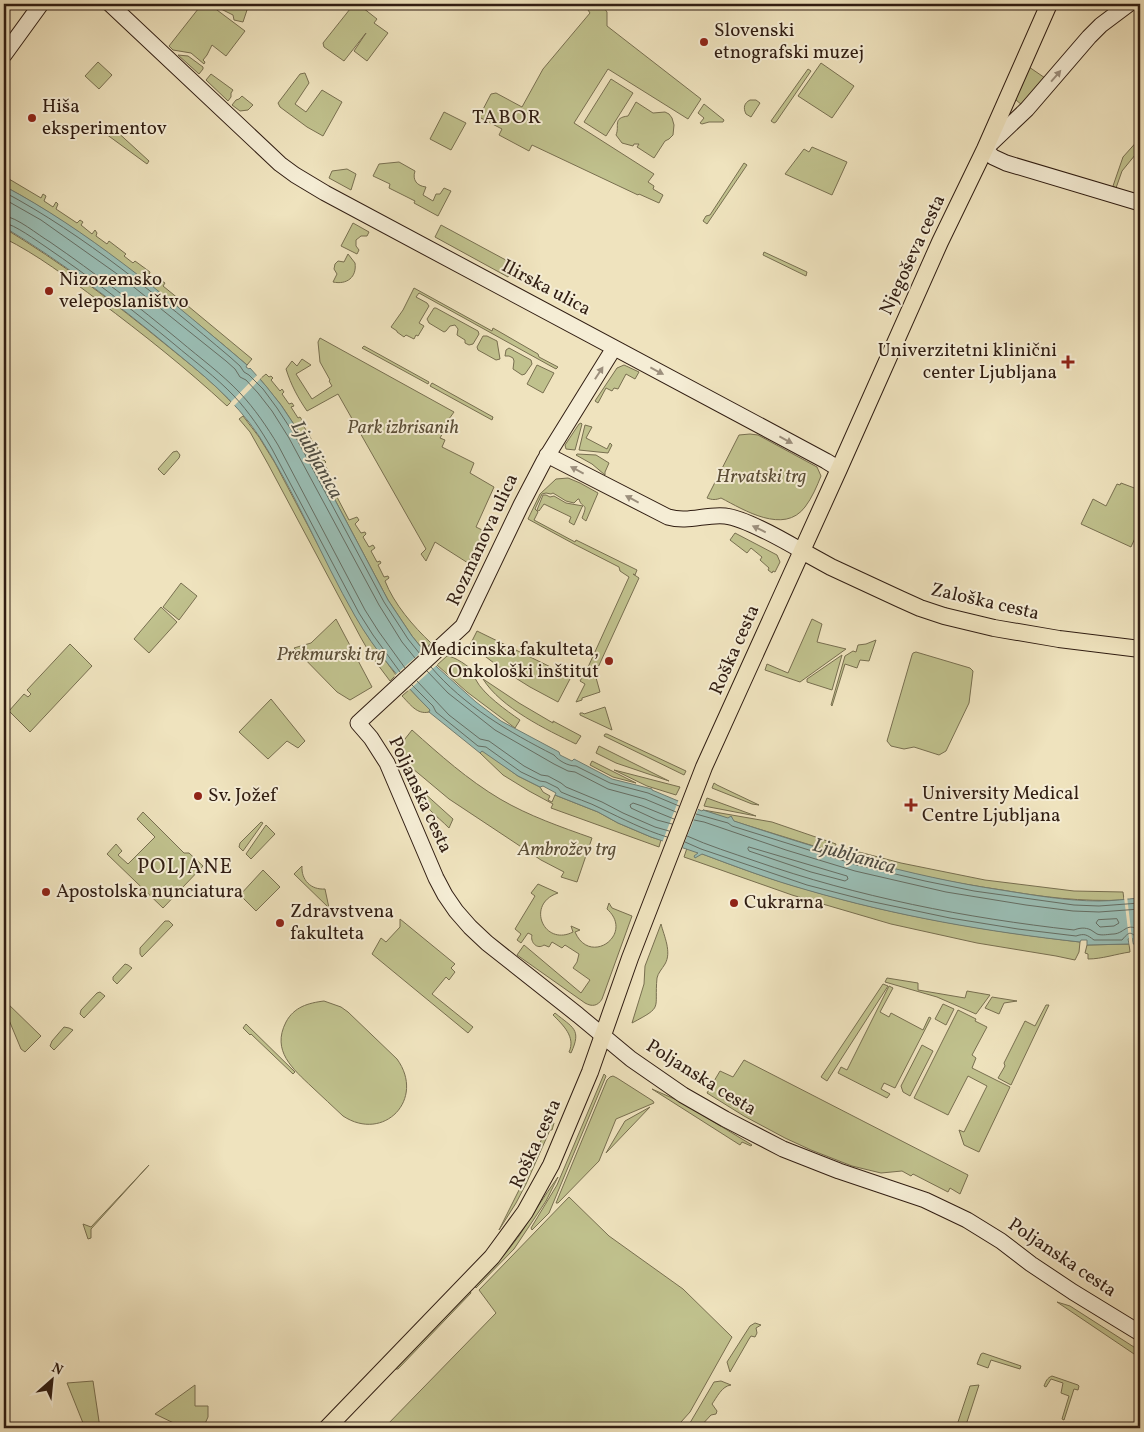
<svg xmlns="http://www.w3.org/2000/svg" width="1144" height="1432" viewBox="0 0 1144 1432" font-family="Vollkorn,serif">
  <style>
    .green { fill: #c0c18d; stroke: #786f50 }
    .water { fill: #9abeb5; stroke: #707e74 }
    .pier { fill: #efe3be }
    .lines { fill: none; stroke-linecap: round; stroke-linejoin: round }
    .shore { stroke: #656e64; stroke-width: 1 }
    .secondary-casing { stroke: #301d12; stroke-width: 17 }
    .primary-casing { stroke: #301d12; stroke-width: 18 }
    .secondary { stroke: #f5edd5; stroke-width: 15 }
    .primary { stroke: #efe3be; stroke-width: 16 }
    .oneway { fill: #9c8f7d }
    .poi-dot { fill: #8f2418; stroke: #f5edd5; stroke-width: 2 }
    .labels { text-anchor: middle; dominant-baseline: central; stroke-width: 4; stroke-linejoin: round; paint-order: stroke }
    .poi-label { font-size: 19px; fill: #301d12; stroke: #f5edd5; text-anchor: start }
    .street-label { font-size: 19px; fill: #301d12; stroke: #f5edd5 }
    .park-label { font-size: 19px; font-style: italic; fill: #5b4e37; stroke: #f5edd5 }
    .neighbourhood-label { font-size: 20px; letter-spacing: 1px; fill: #301d12; stroke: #f5edd5 }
    .water-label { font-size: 20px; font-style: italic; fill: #504d43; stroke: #f5edd5 }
    .quarter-label { font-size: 21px; letter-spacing: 1px; fill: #301d12; stroke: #f5edd5 }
  </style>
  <rect width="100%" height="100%" fill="#efe3be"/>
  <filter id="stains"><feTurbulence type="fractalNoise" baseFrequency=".004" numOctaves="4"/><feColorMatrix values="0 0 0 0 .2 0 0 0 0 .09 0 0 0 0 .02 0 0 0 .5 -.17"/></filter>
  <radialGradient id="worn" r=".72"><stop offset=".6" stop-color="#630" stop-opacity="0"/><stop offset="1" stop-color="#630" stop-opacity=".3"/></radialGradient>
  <!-- green -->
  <path class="green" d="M202,4H209L245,31L226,56L212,45L207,55L203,60L205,62L204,64L191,53L173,50L169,46Z
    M213,4H239L247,10L243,22L234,20L233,15L221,9V7Z
    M354,4H358L377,19L374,23L388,33L367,61L354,51L366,33L344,61L324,47L323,43Z
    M590,4H601L607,12V26L701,99L688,119L608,69L574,123L654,174L648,182L654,186L653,189L663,195L659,203L639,194L638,195L532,145L529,151L499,135L502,129L479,117L491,94L496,93L522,107L543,69L590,13L588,10L592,6Z
    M178,55L188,56L203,67V69L199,74Z
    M98,62L112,75L99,89L85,76Z
    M821,63L854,86L832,118L798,96Z
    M1029,67L1048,80L1022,105L1016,100L1015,98Z
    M808,69L811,71L776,122L774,123L771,121Z
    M305,73L309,83L295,104L306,112L322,90L342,102L323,136L307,127L280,107L278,103L300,74Z
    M211,74L233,90L231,93V97L228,101L206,80Z
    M611,79L633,93L606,136L584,122Z
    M242,96L253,105L248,110L240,111L232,105L236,100L239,99Z
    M750,100H756L760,103L751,117L746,114C743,108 744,103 750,100Z
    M636,102L653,113L665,112L669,114L672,118L674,125L673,135L669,139L665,141L654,158L637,147L639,144H634L633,146L622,143L616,135C620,126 612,118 628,116Z
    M704,104L724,120L723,122H709L702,124L700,123L704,118L698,113Z
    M444,112L466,123L451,150L430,139Z
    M113,128L149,161L147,164L106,134Z
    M1140,138V149L1122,171L1116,188L1113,186L1123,157Z
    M812,147L847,162L832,195L785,174L804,149L809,152Z
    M399,162L415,171C412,180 417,186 426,187L423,195L433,201L436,194H440L444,188L451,191L438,216L414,203L415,201L389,188L390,184L373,176L379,164Z
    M744,163L747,165L707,224L703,221L706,216L710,215Z
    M347,169L356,174L351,190L329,178L332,171Z
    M4,176L41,198L43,194L46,196L44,201L53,207L56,202L58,204L56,209L77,223L80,220L83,222L81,225L92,234L95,230L97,233L96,236L107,244L109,241L126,254L124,256L133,263L135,261L150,272L149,275L160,283L162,281L165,283L163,286L185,304L187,302L189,305L188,306L252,359L247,365C215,337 182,311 149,285C103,249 56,214 4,186Z
    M353,223L369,232L367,236H361L356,240V246L359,250L357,254L341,246Z
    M441,225L515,265L508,277L435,237Z
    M4,228C60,262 114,302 165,344C187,362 211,380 231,402L227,406C186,368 143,334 99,301C68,278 38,255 4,238Z
    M764,252L807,272L806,276L763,255Z
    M348,254L355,263C357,277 347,285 333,282L337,274L334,269L335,264L338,261L344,262Z
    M414,288L492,331L493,328L538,354L539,357L558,367L556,369L419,293L416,297L427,303L429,306L419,323L424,326L418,336L416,335L414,339L406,335L404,337L397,332V331L391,327L403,310Z
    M434,308H436L478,331L479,334L473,344L469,345L465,343V340L457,335L458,329L455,325L450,326L446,331L444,332L429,323L427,319Z
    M483,336H487L497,341L500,359L496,360L478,350L477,347Z
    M320,338L454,412L444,426V431L440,438L445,440L442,447L474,463L470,473L494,487L476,527L484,531L468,563L435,542L426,561L421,554L426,549L338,394L307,411C298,398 291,385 286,369L292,361L297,366L302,359L311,365L296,374L312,399L332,386L329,381L330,380L320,362L318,342Z
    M364,346L429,382L428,384L362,348Z
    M509,348L531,360L532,364L525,374L522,375L513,369L514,361L513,358L509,356H505L506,350Z
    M537,365L554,373L543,393L527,384Z
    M624,365L639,372L635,379L626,374L618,389L614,388L612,391L606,388L598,403L595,401L617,368Z
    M266,374L269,377L271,376L273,378L271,380L280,391L282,389L284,392L282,394L289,404L292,403L294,406L291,407L298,418L300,417L302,420L301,421L307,432L309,431L310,434L309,435L315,446H317L318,448L317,450L322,460H324L326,462L324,464L329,472L325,474L349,520L357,517L359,520L355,524L361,533L365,532L366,534L363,537L369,547L373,545L375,548L371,551L377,562L380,561L381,563L378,565L384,577L388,576L389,578L385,581C394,604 413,626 431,643L424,651L412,636L388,600L299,432L281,405L260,379Z
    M432,383L493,417L492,420L430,386Z
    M243,416L259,437L275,463L355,615L369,638L396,675L390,681L372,657L361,638L268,464L250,432L239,419Z
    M581,423L582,424L575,450L566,449L565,445L579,424Z
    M585,425L592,427L586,438L607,449L610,443L612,445L608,453L579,450Z
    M750,434L758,435L817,467L821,476C817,486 812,498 805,507C784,535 744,510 721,498C716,500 712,500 707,498L739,435Z
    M177,451L180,455L179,458L164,475L158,469L173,452Z
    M577,454L596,455L609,463L605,472V475L592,464L576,455Z
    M568,478L580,483L598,493L586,521L582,518C589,501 582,510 579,499H578L574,503L566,501L553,493L551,494L546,493L542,494L535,509L538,512L534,520L575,542L576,540L637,570L635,575L633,574L639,578L595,674L600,692L582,698V700L576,702L585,684L580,681L583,676H584L629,577L620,571L619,567L574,544L528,519L540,494L556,479Z
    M1140,482V527L1131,547L1081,524L1093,499L1106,506L1117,484L1120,485L1121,483L1137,489Z
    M543,495H546L550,497L554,496L566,503L583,506L582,507L574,525L569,522L571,517L544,504L539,511L537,510Z
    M735,533L777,555L780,562L775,572L773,571L772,573L768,570L769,568L760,560L762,557L751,548L747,553L730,540Z
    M181,583L197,596L179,620L163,607Z
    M161,607L177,622L149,653L134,639Z
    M336,619L372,687L350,700L337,692L294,648L311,643Z
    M812,619L822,624L817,642L846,649L800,682L765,670L767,664L788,673Z
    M477,631L571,677L558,702L530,687L506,672L470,645Z
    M876,640L869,661L860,660L857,668L845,664L832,706L831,705L845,656L853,651L856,652L858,645L866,644Z
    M70,644L92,666L30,732L9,711L24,694L28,697L31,694L27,690Z
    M916,652L970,668L973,671L969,703L946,751L939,755L914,747L904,749L891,746L887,741L912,655L913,653Z
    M842,655L832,690L807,682V679Z
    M447,656C454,656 470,667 474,672C475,674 474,678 476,680C483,694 507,711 520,720L515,728L467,692L437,665Z
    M483,679L519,703L553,723V721L581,736L576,744C547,730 501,708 483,679Z
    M410,689L430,710L429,712C417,715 410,704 402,696Z
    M271,699L305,741L298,748L287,741L268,759L239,732Z
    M605,707L612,730L580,715V713H583L584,714Z
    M412,730C440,755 468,780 500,799C529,816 561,827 592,838L577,882L561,877L564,872L541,860L449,799L394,753Z
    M605,734H607L686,771L684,775L604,736Z
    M599,746L669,781L616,763L596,753Z
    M482,750L518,776L540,787L543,792L550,796L548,800L552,802L555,795L598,812L618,823L651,837L661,840L659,847L551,808L553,804L529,791L503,775L480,753Z
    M592,761L636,783L613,777L590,765Z
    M614,770L622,772L680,787L676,795L647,786Z
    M714,783L717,785L759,805L752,804L712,788Z
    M416,790L422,791L453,819L449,828C437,816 423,806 415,791Z
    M707,798L756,816L704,806Z
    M703,810L772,822L836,844L833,852L733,821L731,816L729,819Z
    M143,812L184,853H189L203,866L163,908L107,854L116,844L122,851L118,855L128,864L155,837L137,819Z
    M261,822L263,823L243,851L239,847L240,843Z
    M266,825L275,834L251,859L246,854Z
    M840,847L901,863L985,880L1074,891L1123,892L1124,900C1082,902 1042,897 1002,890C946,882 891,870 837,854Z
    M687,848C726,863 765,878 805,889C895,916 987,931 1080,942L1079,952L1075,960L1056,956L977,943L891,924L792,895L684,857Z
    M302,866C301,880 311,890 325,889L329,908L294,874Z
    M263,870L280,887L256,911L240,895Z
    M538,884L558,893C525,904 544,947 573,932L571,926L580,930L575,932C590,967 635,934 607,909L609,903L612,908L632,916L602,999C598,1006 592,1007 585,1003L517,955L524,945L581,993L590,980L573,968L577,962L579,954L565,945L562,948L552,942L549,947L544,945C537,950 530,942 532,935L528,933L521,943L517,940L521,934L515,929L535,896L531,893Z
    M400,919L455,964L451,968L455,972L449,980L446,977L432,994L473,1027L468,1033L372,954L381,938L386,942L400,927Z
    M165,921H169L173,925L142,957L140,954V948Z
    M661,924C664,936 672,952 665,964C662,969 658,973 657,978C654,1010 664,1006 632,1023L644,984L645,966Z
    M1129,944L1130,952C1116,954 1102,959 1088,959V954L1085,953L1087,945Z
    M125,964L128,965L132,968L117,984L113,980V977Z
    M887,978L918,983V990L965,998L967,991L990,995L976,1014L937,997L885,982Z
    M883,984L888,986L827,1081L821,1077Z
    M889,986L893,988L880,1012L889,1017L891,1013L923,1030L929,1017L931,1018L895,1088L884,1083L881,1089L890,1094L887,1098L838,1073L841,1067L847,1070Z
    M100,992L105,996L84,1018L80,1014L81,1010L97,993Z
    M992,997L1017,1001L1004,1003L999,1014L985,1008Z
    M4,1000L41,1036L25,1052L21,1049L4,1008Z
    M324,1001L341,1007L348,1012L397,1059C426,1099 384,1143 343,1116C333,1106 322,1097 312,1087C293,1069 271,1051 286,1022C294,1007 308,1003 324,1001Z
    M943,1004L954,1009L946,1025L935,1019Z
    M1046,1005H1049L1011,1085L998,1078L1005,1066L1004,1063L1025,1021L1035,1026Z
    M958,1010L976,1019L975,1021L987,1027L972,1055L976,1058L972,1068L1010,1087L979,1152L964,1145L959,1130L964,1132L987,1086L968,1076L948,1115L914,1098Z
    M555,1013C573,1028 582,1029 571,1053L569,1052C576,1037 563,1025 553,1015Z
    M246,1024L295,1072L293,1074L251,1034L250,1035L243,1028Z
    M64,1027L69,1028L73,1030L54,1050L50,1046L52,1041Z
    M922,1045L933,1051L910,1096L903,1092L901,1086Z
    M744,1060L968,1175L960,1194L950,1188L948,1192L913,1174L911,1176L902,1171L881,1173L852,1166L811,1150L785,1138L744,1116L707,1093L720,1071L733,1077Z
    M604,1074L606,1076L549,1213L532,1230L531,1228L557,1185Z
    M613,1076L617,1078L653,1101L654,1103L616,1119L599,1161L558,1203H556L607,1080L610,1077Z
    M652,1089L679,1101L752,1145L751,1146L742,1142L740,1145Z
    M650,1107L606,1153L625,1121Z
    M550,1120L554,1123L552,1130H550L526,1184L516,1203L499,1230L523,1182Z
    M149,1165L91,1229V1238L88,1239L83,1224L91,1227Z
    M558,1177L546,1201L514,1249L476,1288L475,1286C490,1270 506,1254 519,1236C532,1216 544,1196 558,1177Z
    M569,1197L609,1236L683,1289L732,1337L690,1412L681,1422L679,1428H384L496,1313L479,1290Z
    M470,1291L471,1293L398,1369H395Z
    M1057,1302L1070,1306L1137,1349L1140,1352V1358Z
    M755,1323L761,1325L756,1328L757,1333L755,1337L751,1336L749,1339L730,1372L727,1362L750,1326Z
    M983,1353L1021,1366L1020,1369L991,1360L988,1368L977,1364L981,1354Z
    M1052,1376L1078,1385L1079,1386L1078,1390L1074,1389L1064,1420L1062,1419L1069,1396L1061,1393L1063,1383L1051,1379L1046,1387L1044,1386C1046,1381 1047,1378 1052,1376Z
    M93,1381L100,1428H84L83,1423L67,1383Z
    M721,1381L731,1385C722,1386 717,1397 712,1404L717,1411L716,1414L711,1415L699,1428H687L714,1382Z
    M195,1385V1406H208V1417L203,1428H182V1427L155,1414Z
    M979,1385L965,1428H956L970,1386Z"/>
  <!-- water -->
  <path class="water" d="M4,186C87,230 162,293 233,353L247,365L246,367L249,369L250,368L266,386L281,405L299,432L388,600L412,636L437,667L476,702L501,721L559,752L560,755L572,761L574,759L612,779L652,789V790L702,811L703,810L728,818L731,816L734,821C821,850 909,876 1001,890C1033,895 1066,901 1099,901C1113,901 1126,899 1140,898V943L1133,944L1132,938L1128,939L1129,944L1087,945V940H1081L1080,942C988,932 896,916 807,890C771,880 737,867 702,854L695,858L694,856L698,853L651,837L618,823L598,812L555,795L556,793L543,786L540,787L518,776L482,751L480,753L429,712L430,710C401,681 375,651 355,616C321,557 296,493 259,436C235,400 202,374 168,346C116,303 62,262 4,227Z"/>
  <!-- pier -->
  <path class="pier" d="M258,374L262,377L233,407L230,403Z
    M425,649L438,664L408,691L394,676Z
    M679,799L699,807L682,849L662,843Z
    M1127,896L1133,947L1131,946L1130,947L1124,897Z"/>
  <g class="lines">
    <!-- shore -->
    <path class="shore" d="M4,192C85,235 160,298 230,357L240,366L244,372L249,375L263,389L277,408L294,434L384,602L408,639L420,654
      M4,199L41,220L120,276L226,361L235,369L240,377L246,380L258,393L272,411L289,438L379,605L402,642L415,658
      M4,216C17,217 38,235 50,242C95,273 138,306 180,341C200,358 222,374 240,393C255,409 267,427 278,445L365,610L379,632L405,668
      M4,223C14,224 37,241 46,247C90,277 133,310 174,344C194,361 216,377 234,396C249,412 261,430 272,449L359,613L373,635L400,672
      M431,667C464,706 509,732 554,755C559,761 568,766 576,766L610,783L648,793L679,806
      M427,671L448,693L495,730L554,764L568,771L575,772L608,789L645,799L676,812
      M417,681L449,715L480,739L489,741L524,766L541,775L548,776L561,783L566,787L602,802L623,813L655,827L669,831
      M412,685L433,706L436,712L478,746L486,747L521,772L540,781L546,782L558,788L561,792C574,798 589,802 602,809C623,819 644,830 667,837
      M696,814L728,823L732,826L857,865L925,881L974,891L1074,905L1099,906L1140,903
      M694,820L704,822L786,850L855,871L946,892L1026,905L1073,911L1099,912L1140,909
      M672,824L657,820L631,808L630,805L633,803L642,806L674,819
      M687,836C709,846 732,853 755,861C858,897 966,918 1074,930C1079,928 1085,927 1091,930C1093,931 1095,933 1097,934C1102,936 1109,934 1114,934C1125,933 1127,921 1140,931
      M685,842L701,849L807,885L869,901L950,918L1018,929L1076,936C1085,933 1087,935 1094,940H1122C1132,928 1130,935 1140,938
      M749,847L847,876L848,879L845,881L811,872L749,851L748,849Z
      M1117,919L1119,923L1114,926L1100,927L1096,923L1098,920Z"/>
    <defs>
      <path id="secondary" d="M110,4L280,164L295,175L325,193L826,461L839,469
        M1129,4L1101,25L1089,37L1027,109L985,149L993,157L1006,163L1140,203
        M4,55L41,4
        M614,348L544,461L521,505L463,626L358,723L371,738L387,763L436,878L445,895L456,911L470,927L487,943L578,1015L631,1059L683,1095L725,1119L783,1149L839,1171L925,1200L967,1220L1001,1241L1031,1264L1073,1292L1140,1333
        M547,455L668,517C688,523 705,514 725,516C744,518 785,541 802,551"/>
      <path id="primary" d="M802,551L831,567L900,599L920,608L944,616L994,628L1059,639L1140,649
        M327,1428L492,1257L525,1212L551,1165L590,1072L630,958L704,767L839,469L940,242L985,149L1049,4"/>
    </defs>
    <!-- secondary casing -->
    <use href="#secondary" class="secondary-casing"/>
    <!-- primary casing -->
    <use href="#primary" class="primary-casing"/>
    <!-- secondary -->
    <use href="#secondary" class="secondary"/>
    <!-- primary -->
    <use href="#primary" class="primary"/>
  </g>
  <!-- one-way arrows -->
  <defs><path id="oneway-solid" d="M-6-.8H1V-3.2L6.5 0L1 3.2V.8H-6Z" transform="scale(1.25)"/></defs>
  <g class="oneway">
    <use href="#oneway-solid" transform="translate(1056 76) rotate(-49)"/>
    <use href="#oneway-solid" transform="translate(657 371) rotate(28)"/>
    <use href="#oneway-solid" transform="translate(599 373) rotate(-57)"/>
    <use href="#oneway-solid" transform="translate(786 440) rotate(28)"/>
    <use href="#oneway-solid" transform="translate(577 470) rotate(-152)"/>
    <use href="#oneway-solid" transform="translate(632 499) rotate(-152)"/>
    <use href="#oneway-solid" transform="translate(759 529) rotate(-154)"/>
  </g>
  <!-- markers -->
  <g class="poi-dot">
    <circle cx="704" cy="42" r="5"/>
    <circle cx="32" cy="118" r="5"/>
    <circle cx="49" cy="291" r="5"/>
    <path d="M1065.5 354.5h5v5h5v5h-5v5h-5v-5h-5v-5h5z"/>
    <circle cx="609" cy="661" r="5"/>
    <circle cx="198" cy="796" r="5"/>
    <path d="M908.5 797.5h5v5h5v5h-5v5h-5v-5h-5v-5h5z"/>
    <circle cx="46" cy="892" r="5"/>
    <circle cx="734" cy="903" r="5"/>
    <circle cx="280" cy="923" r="5"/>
  </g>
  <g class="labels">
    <!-- poi labels -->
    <g class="poi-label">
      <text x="714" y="31">Slovenski<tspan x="714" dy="22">etnografski muzej</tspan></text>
      <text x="42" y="107">Hiša<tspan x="42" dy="22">eksperimentov</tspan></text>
      <text x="59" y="280">Nizozemsko<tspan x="59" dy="22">veleposlaništvo</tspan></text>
      <text x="1057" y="351" text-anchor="end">Univerzitetni klinični<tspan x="1057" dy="22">center Ljubljana</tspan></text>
      <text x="599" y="650" text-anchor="end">Medicinska fakulteta,<tspan x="599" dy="22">Onkološki inštitut</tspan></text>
      <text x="922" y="794">University Medical<tspan x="922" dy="22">Centre Ljubljana</tspan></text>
      <text x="208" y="796">Sv. Jožef</text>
      <text x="56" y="892">Apostolska nunciatura</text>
      <text x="744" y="903">Cukrarna</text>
      <text x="290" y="912">Zdravstvena<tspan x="290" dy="22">fakulteta</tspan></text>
    </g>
    <!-- street labels -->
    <g class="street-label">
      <text transform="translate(913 255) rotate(-65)">Njegoševa cesta</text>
      <text transform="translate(546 288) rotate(28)">Ilirska ulica</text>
      <text transform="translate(483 540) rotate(-65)">Rozmanova ulica</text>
      <text transform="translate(985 602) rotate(13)">Zaloška cesta</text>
      <text transform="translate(735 650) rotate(-66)">Roška cesta</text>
      <text transform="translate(420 795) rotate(65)">Poljanska cesta</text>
      <text transform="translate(701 1078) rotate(32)">Poljanska cesta</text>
      <text transform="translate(536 1144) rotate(-65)">Roška cesta</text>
      <text transform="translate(1062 1258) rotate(34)">Poljanska cesta</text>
    </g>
    <!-- park labels -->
    <g class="park-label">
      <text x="403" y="428">Park izbrisanih</text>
      <text x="761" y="477">Hrvatski trg</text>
      <text x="331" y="655">Prekmurski trg</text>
      <text x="567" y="850">Ambrožev trg</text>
    </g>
    <!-- neighbourhood labels -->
    <g class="neighbourhood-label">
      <text x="507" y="118">TABOR</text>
    </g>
    <!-- water labels -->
    <g class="water-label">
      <text transform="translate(316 460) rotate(61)">Ljubljanica</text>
      <text transform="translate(854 857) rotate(16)">Ljubljanica</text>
    </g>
    <!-- quarter labels -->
    <g class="quarter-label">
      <text x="185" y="867">POLJANE</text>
    </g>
  </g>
  <!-- margin -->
  <rect width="1144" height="1432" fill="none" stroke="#efe3be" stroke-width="20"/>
  <rect x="5" y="5" width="1134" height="1422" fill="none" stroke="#301d12" stroke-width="2.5"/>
  <rect x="10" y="10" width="1124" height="1412" fill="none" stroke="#301d12"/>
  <!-- north arrow -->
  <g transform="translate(52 1380) rotate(27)" stroke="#f5edd5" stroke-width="4" paint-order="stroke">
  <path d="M0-4L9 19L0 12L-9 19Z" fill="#301d12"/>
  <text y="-8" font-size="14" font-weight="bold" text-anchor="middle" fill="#301d12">N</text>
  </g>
  <rect width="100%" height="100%" filter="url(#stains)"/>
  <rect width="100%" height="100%" fill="url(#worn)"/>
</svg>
